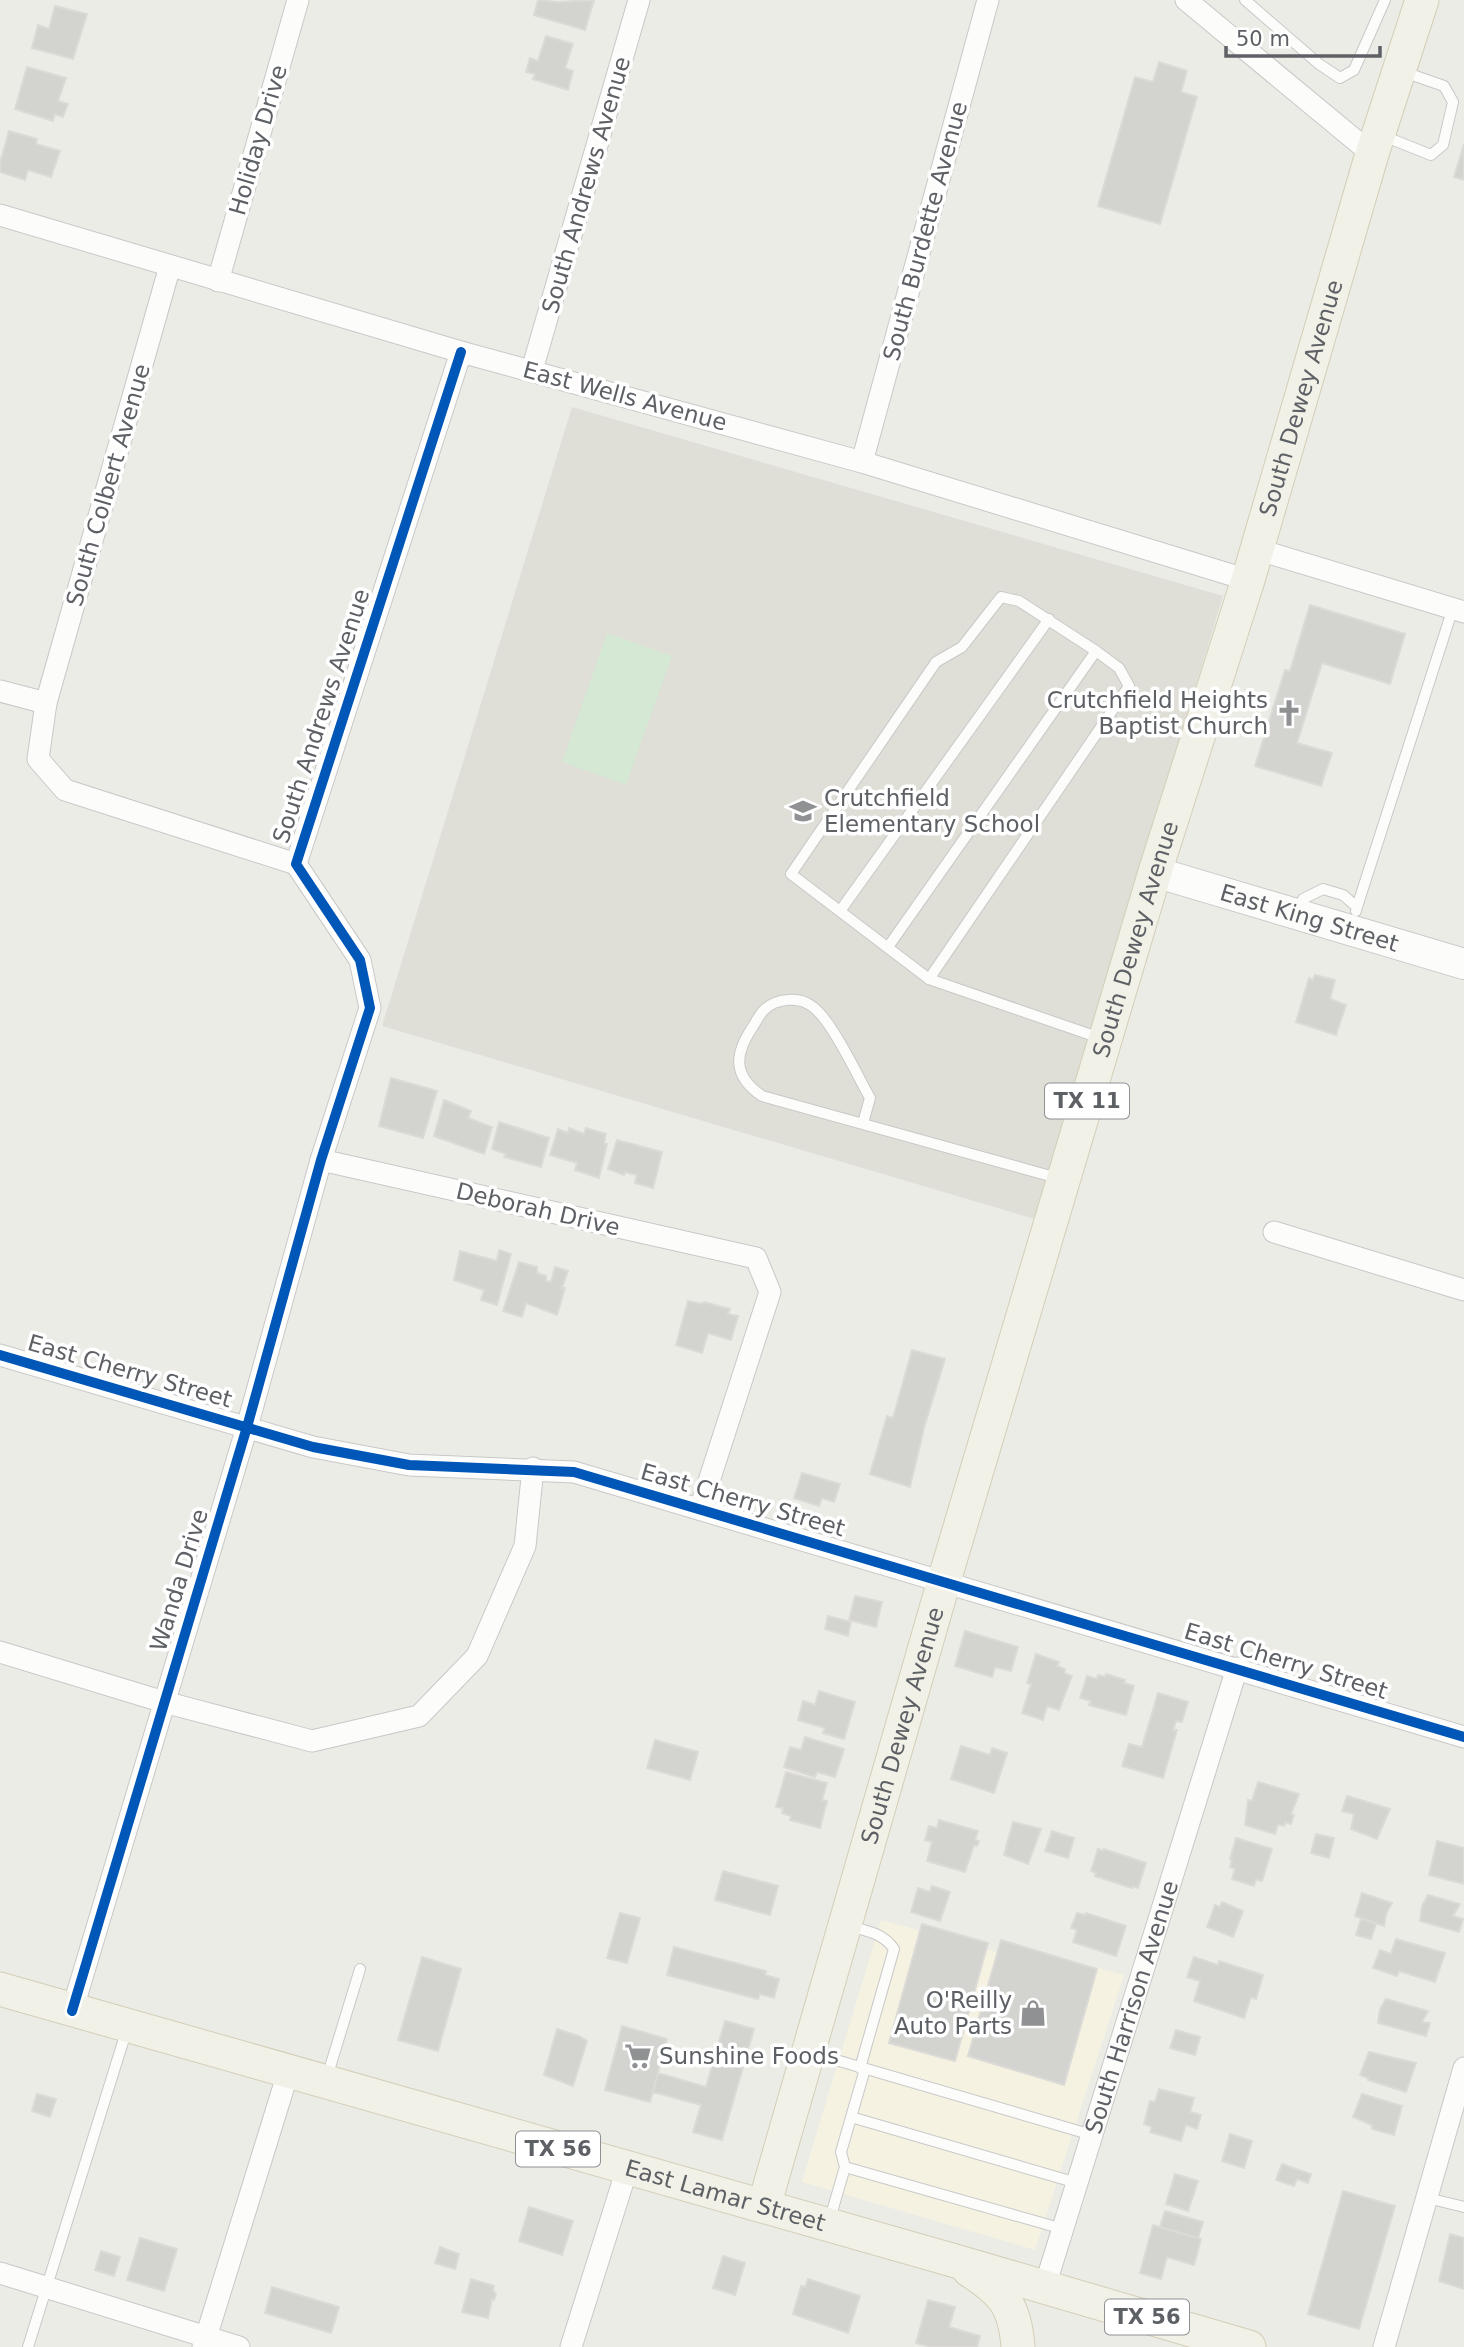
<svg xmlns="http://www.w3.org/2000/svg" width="1464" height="2347" viewBox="0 0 1464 2347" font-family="'DejaVu Sans',sans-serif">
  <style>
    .commercial { fill: #f5f2e1 }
    .education { fill: #dfded7 }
    .green { fill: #d5e8d4 }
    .building { fill: #d3d3d0; stroke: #dcdad6; stroke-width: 2 }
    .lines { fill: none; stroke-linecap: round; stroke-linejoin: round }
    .lane-casing { stroke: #c8c8c8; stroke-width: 12 }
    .street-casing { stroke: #c8c8c8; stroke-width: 23 }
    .secondary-casing { stroke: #c8c8c8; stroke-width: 32 }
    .primary-casing { stroke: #d3ceb6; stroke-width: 35 }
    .lane { stroke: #fcfcfb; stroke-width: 10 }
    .street { stroke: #fcfcfb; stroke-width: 21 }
    .secondary { stroke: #fcfcfb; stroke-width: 30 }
    .primary { stroke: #f2f1e8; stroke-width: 33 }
    .cycleway-casing { stroke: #fff; stroke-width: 15 }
    .cycleway { stroke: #0057b8; stroke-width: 10 }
    .labels { text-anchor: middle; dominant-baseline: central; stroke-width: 7; stroke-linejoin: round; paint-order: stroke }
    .shield { fill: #fff; stroke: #8e9093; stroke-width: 2 }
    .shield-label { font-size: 21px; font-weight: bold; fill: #5d6065 }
    .street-label { font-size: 23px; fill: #5d6065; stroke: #fff }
    .poi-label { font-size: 23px; fill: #5d6065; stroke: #fff; text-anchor: end }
  </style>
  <rect width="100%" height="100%" fill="#ecece7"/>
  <!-- commercial -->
  <path class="commercial" d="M881,1920L998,1952L1002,1941L1124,1975L1035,2250L802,2182Z"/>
  <!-- education -->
  <path class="education" d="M572,407L1223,596L1035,1219L382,1026Z"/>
  <!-- green -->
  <path class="green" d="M607,633L672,656L626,785L562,762Z"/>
  <!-- building -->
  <path class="building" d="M538,0L557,2L594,0L585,30L534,15Z
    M55,6L87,14L73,59L32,48L38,25L49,29Z
    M546,36L573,44L565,68L573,71L568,90L533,79L535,74L526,72L530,58L538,61Z
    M1159,62L1187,71L1181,92L1197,97L1160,224L1098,206L1135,77L1153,82Z
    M27,67L66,78L58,101L68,104L63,117L55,114L53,121L15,109Z
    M9,131L37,139L36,144L60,151L51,177L28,170L25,180L0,172V163Z
    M1464,144V180L1454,177Z
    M1310,605L1405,634L1390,684L1322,663L1297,743L1332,753L1321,786L1255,766L1285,670L1290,671Z
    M1315,975L1335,980L1330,999L1346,1005L1336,1035L1296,1022L1309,978L1313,980Z
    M391,1078L437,1091L423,1138L379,1126Z
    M444,1100L471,1111L468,1118L492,1127L484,1154L434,1136Z
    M499,1122L549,1138L541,1167L504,1157L506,1154L492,1149Z
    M569,1128L584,1134L586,1128L606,1134L604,1144H607L599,1178L575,1170L577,1163L550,1155L558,1129L568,1133Z
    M617,1140L662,1152L653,1188L635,1183L637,1175L625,1172L624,1175L608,1169Z
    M499,1250L511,1254L497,1305L481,1300L484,1290L454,1280L460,1251L497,1261Z
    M519,1262L537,1267V1273L546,1276V1281L551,1282L555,1267L568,1271L562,1288H565L557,1315L526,1303L522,1317L503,1311Z
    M688,1301L702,1304L704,1302L730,1309L728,1314L738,1316L731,1340L708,1333L702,1353L676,1345Z
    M912,1350L945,1359L924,1428L910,1487L870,1474L887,1416L893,1418Z
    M802,1473L840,1484L834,1502L822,1498L819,1506L794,1498Z
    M855,1596L882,1602L876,1627L849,1620Z
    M828,1616L851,1622L848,1636L825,1629Z
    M965,1631L1018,1647L1011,1671L995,1667L992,1677L955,1666Z
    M1036,1654L1059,1662L1057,1666L1065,1669L1064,1673L1072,1676L1059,1710L1047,1706L1043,1720L1022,1713L1031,1684L1027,1683Z
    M1106,1674L1125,1680L1124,1683L1134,1686L1126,1715L1089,1705L1091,1701L1080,1698L1087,1676L1097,1679L1098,1675L1105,1677Z
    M819,1691L855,1702L844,1739L823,1733L825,1728L798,1720L803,1701L815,1705Z
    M1158,1693L1188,1702L1182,1722L1176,1721L1173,1730H1177L1163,1778L1122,1766L1129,1744L1142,1747Z
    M805,1737L844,1749L835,1777L817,1772L815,1777L784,1767L790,1747L801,1750Z
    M655,1740L698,1752L690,1780L647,1768Z
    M961,1746L990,1755L992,1748L1007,1753L994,1793L951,1779Z
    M786,1772L827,1783L822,1800L827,1801L820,1828L790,1820L791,1816L782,1813L783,1808L776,1807Z
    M1258,1782L1299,1794L1291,1814L1294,1815L1291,1824L1285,1822L1284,1826L1278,1824L1275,1834L1245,1825L1248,1800L1252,1801Z
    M1347,1796L1390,1809L1377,1839L1351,1829L1354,1814L1342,1811Z
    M939,1820L978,1831L975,1840L979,1841L977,1846L974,1845L965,1872L927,1861L932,1842L925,1840L929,1826L937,1828Z
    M1013,1822L1041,1829L1028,1864L1004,1855Z
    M1052,1831L1074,1838L1068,1858L1045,1851Z
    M1316,1834L1334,1838L1329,1858L1311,1853Z
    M1236,1838L1272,1849L1262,1881L1256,1879L1254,1886L1232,1879L1235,1869L1230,1867L1232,1860L1230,1859Z
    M1437,1841L1464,1848V1884L1429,1875Z
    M1098,1849L1103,1851L1104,1849L1146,1863L1138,1888L1133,1886L1132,1888L1095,1876L1096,1873L1091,1871Z
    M723,1871L778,1886L770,1915L715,1900Z
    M932,1886L950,1892L940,1921L911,1912L918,1888L930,1892Z
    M1362,1893L1392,1903L1386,1914L1384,1926L1355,1916Z
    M1428,1895L1460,1904L1453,1916L1463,1919L1459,1932L1420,1921L1422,1906Z
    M1222,1902L1243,1911L1233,1937L1207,1927L1215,1905L1220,1907Z
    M620,1913L640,1918L627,1963L607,1958Z
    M1077,1913L1085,1915L1086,1913L1126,1926L1116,1956L1073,1942L1077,1930L1071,1928Z
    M1361,1919L1376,1924L1371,1939L1356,1935Z
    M922,1924L988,1943L955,2061L889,2043Z
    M1396,1939L1445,1953L1435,1982L1399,1971L1397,1976L1373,1968L1380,1950L1391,1954Z
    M1001,1940L1097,1969L1064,2085L968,2056Z
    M674,1947L766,1971L765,1975L779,1979L774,1998L760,1994L758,1999L667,1975Z
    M422,1957L461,1969L438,2051L398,2040Z
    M1194,1957L1218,1965L1219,1961L1263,1975L1256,1999L1251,1997L1244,2018L1194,2001L1200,1981L1187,1977Z
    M1386,1999L1428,2011L1422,2022L1430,2023L1426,2036L1378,2023L1380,2009Z
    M725,2021L754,2029L722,2140L693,2132L701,2105L653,2092L658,2073L706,2087Z
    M622,2026L667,2039L650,2102L605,2090Z
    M557,2029L579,2036L587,2041L573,2086L544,2075Z
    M1176,2030L1200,2037L1195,2055L1170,2048Z
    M1369,2052L1416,2063L1406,2092L1368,2080V2078L1360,2075Z
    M1159,2089L1194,2098L1190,2112L1201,2115L1197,2129L1186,2125L1181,2141L1150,2132L1152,2127L1144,2124L1150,2101L1155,2102Z
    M37,2094L56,2099L50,2117L32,2111Z
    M1362,2094L1402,2106L1394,2135L1372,2129V2125L1353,2117Z
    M1230,2134L1252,2141L1244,2168L1222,2161Z
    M1282,2164L1311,2174L1308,2183L1297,2179L1294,2186L1276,2180Z
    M1175,2174L1198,2181L1188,2211L1166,2204Z
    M1343,2191L1395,2206L1359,2329L1308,2314Z
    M529,2207L573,2221L562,2255L519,2241Z
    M1165,2211L1203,2222L1198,2238L1160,2227Z
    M1153,2225L1201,2239L1194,2265L1167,2257L1161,2279L1140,2273Z
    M1450,2234L1464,2238V2289L1439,2281Z
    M140,2238L177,2249L164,2291L127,2280Z
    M440,2247L459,2254L455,2269L435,2263Z
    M101,2251L120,2257L114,2276L95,2270Z
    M723,2256L745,2263L735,2295L713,2288Z
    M471,2279L494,2286L493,2290L496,2294L494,2300L492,2299L488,2318L462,2312Z
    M808,2279L860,2296L848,2333L793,2314L801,2286L805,2287Z
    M272,2287L339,2307L331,2333L265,2313Z
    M928,2300L955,2307L949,2327L980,2336L977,2347H931L916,2343Z"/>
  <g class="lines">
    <defs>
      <path id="lane" d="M1245,0L1319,64L1340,78L1354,70L1385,0
        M1381,135L1431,155L1443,145L1453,102L1444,86L1401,71
        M1357,907L1453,608
        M840,911L1049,619
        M1297,914L1303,899L1323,889L1343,895L1357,907L1356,911
        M888,947L1096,651
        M929,979L1129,686L1119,668L1096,651L1019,601L1001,597L962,647L936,662L791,874L929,979L1103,1039
        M863,1123L870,1098C857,1075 832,1021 813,1007C800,996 776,998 764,1010C759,1015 756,1022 752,1028C734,1055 733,1076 762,1096L1061,1179
        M849,1926C867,1931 883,1933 894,1949L860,2068
        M812,2053L1092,2135
        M327,2077L360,1969
        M851,2117L1077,2183
        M845,2167L1063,2229
        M1427,2198L1464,2207
        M829,2222L845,2167L841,2152L865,2069
        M28,2347L127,2029"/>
      <g id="street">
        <path d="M1186,0L1372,154"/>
        <path d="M0,215L461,352L862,462L1248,580"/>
        <path d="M170,266L46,703L38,759L65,790L296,864"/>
        <path d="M218,281L298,0"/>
        <path d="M532,370L639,0"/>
        <path d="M862,462L988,0"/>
        <path d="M1256,549L1464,612"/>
        <path d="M0,691L46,703"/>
        <path d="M321,1160L756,1258L770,1292L700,1509"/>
        <path d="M1274,1232L1464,1290"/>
        <path d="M0,1355L313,1447L409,1465L574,1472L1464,1737"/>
        <path d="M0,1652L164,1702L312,1741L419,1716L477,1656L525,1546L533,1468"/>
        <path d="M72,2011L247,1427L321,1160L370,1008L360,960L296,864L461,352"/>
        <path d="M0,2273L239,2347"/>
        <path id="s1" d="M1045,2286L1237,1668"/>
        <path d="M203,2347L288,2073"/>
        <path d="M571,2347L627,2169"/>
        <path d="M1384,2347L1464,2068"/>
      </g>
      <g id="secondary">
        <path id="s2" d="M1155,872L1464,964"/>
      </g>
      <g id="primary">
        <path id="s3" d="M0,1989L952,2260L1249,2347"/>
        <path id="s4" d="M764,2206L944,1581L1155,872L1248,580L1372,154L1422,0"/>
        <path d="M969,2270C1003,2292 1015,2305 1018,2347"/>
      </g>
    </defs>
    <!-- lane casing -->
    <use href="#lane" class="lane-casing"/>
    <!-- street casing -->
    <use href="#street" class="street-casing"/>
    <!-- secondary casing -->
    <use href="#secondary" class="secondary-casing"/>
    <!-- primary casing -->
    <use href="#primary" class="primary-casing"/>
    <!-- lane -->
    <use href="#lane" class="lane"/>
    <!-- street -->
    <use href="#street" class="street"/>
    <!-- secondary -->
    <use href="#secondary" class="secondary"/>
    <!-- primary -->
    <use href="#primary" class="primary"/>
    <defs>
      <path id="cycleway" d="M0,1355L313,1447L409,1465L574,1472L1464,1737
        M72,2011L247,1427L321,1160L370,1008L360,960L296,864L461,352"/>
    </defs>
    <!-- cycleway casing -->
    <use href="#cycleway" class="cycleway-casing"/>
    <!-- cycleway -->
    <use href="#cycleway" class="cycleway"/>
  </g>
  <!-- icons -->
  <defs>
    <symbol id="church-bare" viewBox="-9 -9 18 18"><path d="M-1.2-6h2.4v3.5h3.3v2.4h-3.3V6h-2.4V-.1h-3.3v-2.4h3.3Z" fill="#8f9192" stroke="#fff" stroke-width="2.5" paint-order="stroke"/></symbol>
    <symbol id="school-bare" viewBox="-9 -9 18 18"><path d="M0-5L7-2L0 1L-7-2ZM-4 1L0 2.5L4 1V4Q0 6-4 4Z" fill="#8f9192" stroke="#fff" stroke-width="2.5" paint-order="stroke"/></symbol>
    <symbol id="shop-bare" viewBox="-9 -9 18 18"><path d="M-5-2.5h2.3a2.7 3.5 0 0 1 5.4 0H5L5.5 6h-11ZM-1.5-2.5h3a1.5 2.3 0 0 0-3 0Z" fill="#8f9192" stroke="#fff" stroke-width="2.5" paint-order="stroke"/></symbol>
    <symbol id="supermarket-bare" viewBox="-9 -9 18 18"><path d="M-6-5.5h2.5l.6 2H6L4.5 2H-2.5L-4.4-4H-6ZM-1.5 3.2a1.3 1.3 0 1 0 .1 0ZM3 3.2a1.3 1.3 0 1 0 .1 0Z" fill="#8f9192" stroke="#fff" stroke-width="2.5" paint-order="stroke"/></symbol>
  </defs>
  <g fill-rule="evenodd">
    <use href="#church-bare" x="1270" y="694" width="38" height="38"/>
    <use href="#school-bare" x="784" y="792" width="38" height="38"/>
    <use href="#shop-bare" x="1014" y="1994" width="38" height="38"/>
    <use href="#supermarket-bare" x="619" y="2037" width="38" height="38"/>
  </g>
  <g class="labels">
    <!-- shield labels -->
    <g class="shield">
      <rect x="1045" y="1083.5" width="84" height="35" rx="5"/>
      <rect x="516" y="2131.5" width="84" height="35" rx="5"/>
      <rect x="1105" y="2299.5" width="84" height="35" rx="5"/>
    </g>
    <g class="shield-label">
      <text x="1087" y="1101">TX 11</text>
      <text x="558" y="2149">TX 56</text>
      <text x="1147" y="2317">TX 56</text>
    </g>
    <!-- street labels -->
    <g class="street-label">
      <text transform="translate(258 140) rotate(-74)">Holiday Drive</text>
      <text transform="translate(586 185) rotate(-74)">South Andrews Avenue</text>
      <text transform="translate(925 231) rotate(-75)">South Burdette Avenue</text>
      <text transform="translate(625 396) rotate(15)">East Wells Avenue</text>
      <text stroke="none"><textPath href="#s4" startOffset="1886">South Dewey Avenue</textPath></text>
      <text transform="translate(108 485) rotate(-74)">South Colbert Avenue</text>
      <text transform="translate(321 716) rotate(-72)">South Andrews Avenue</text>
      <text stroke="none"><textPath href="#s2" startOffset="161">East King Street</textPath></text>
      <text stroke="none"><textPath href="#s4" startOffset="1320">South Dewey Avenue</textPath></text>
      <text transform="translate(538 1209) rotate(13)">Deborah Drive</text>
      <text transform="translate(130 1371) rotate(16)">East Cherry Street</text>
      <text transform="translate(743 1500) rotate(16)">East Cherry Street</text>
      <text transform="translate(179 1580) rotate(-73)">Wanda Drive</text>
      <text transform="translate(1286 1661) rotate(17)">East Cherry Street</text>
      <text stroke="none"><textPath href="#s4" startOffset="500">South Dewey Avenue</textPath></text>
      <text stroke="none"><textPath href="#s1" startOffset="292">South Harrison Avenue</textPath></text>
      <text stroke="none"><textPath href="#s3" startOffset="754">East Lamar Street</textPath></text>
    </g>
    <!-- poi labels -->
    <g class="poi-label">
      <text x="1268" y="700">Crutchfield Heights<tspan x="1268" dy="26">Baptist Church</tspan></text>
      <text x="824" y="798" text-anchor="start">Crutchfield<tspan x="824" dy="26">Elementary School</tspan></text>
      <text x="1012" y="2000">O'Reilly<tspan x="1012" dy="26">Auto Parts</tspan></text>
      <text x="659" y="2056" text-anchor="start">Sunshine Foods</text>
    </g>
  </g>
  <!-- scale -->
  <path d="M1226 46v10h154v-10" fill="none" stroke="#5d6065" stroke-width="3.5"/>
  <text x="1236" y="46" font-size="21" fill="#5d6065" stroke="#ffffff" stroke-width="5" paint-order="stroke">50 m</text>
</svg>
